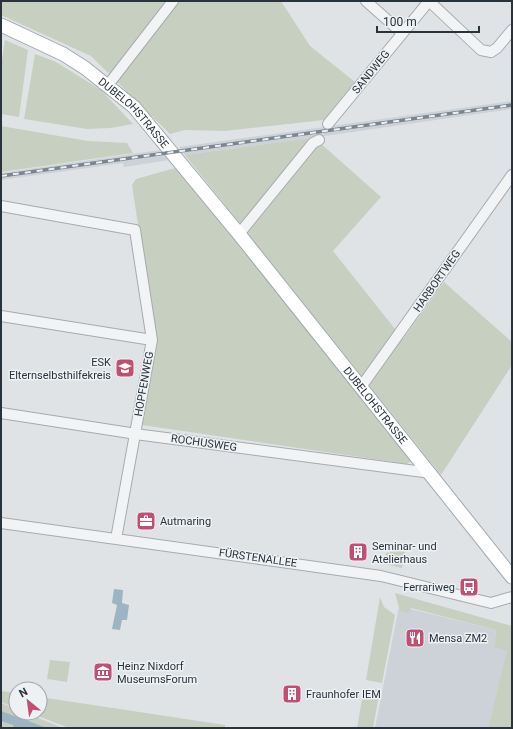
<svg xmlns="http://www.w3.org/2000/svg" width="513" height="729" viewBox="0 0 513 729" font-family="Roboto,sans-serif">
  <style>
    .built { fill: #cdd2d8 }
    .green { fill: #c7cfc1 }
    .water { fill: #9db5c3 }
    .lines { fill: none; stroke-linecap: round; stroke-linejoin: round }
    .minor-casing { stroke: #a5abb0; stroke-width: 12 }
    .major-casing { stroke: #9fa9b1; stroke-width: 15 }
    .minor { stroke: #f1f3f5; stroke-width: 10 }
    .major { stroke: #fff; stroke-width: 13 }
    .rail-casing { stroke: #7a858e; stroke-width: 3.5 }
    .rail { stroke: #eef1f4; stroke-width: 2; stroke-dasharray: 6; stroke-linecap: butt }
    .labels { text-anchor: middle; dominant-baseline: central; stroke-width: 3; stroke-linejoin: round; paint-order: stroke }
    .street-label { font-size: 11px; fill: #29333c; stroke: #eef1f4 }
    .poi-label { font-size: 11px; fill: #29333c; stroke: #eef1f4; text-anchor: start }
  </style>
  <rect width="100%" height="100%" fill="#dfe3e6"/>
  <!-- built -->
  <path class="built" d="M512,101V109L318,137L185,155L179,147Z
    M160,150L170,160L124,167L123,163L1,180V173Z
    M399,606L496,630L494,646L508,650L488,728H375Z"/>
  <!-- green -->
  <path class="green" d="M1,1H281L310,46L355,82L324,120L225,131L185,130L170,134L91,56L1,15Z
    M5,40L28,50L19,117L1,114V66Z
    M35,54L56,62L101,90L133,124L111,128L87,129L24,119Z
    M1,126L88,141L127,143L133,153L1,172Z
    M318,137L319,142L381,197L333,251L403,339L444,282L512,342V365L441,475L185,155Z
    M179,167L414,459L407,464L142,425L156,342L132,185L136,179Z
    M392,549L405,552L402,568L384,564L386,553L392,552Z
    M395,593L512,626V728H488L507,651L494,647L496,630L411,608L409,613L400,611Z
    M380,597L384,607L395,615L382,683L366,680Z
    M50,660L70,662L67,682L47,679Z
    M364,688L380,690L373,728H357Z
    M1,691L16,693V708L1,702Z
    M40,697L225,725V728H69L30,713H40Z
    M1,703L16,709V713H26L63,728H1Z"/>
  <!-- water -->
  <path class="water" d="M114,589L123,590L122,603L129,605L127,620H122L120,630L112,629L117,605L112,603Z
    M1,711L47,728H14L13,725L1,721Z"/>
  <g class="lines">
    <defs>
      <path id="minor" d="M366,1L402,33
        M429,1L481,50L491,52L497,48L512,30
        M108,85L173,1
        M328,124L429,1
        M1,206L135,230L152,340L116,539
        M239,234L313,143L319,140
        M1,316L152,340
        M361,387L512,175
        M1,413L143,435L431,473
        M1,523L381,576L491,603L512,597"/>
      <g id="major">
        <path id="s1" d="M1,25L63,54L85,68L134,107L239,234L512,577"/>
      </g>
    </defs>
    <!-- minor casing -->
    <use href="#minor" class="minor-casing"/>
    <!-- major casing -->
    <use href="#major" class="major-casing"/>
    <!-- minor -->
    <use href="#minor" class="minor"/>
    <!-- major -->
    <use href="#major" class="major"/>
    <defs>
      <path id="rail" d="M1,176L512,105"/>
    </defs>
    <!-- rail casing -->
    <use href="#rail" class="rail-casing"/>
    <!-- rail -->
    <use href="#rail" class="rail"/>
  </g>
  <!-- icons -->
  <defs>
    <symbol id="school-square" viewBox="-11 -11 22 22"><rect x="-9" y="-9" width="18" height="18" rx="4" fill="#bf5072" stroke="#eef1f4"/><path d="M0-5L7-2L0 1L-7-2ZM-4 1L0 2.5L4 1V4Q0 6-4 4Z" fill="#fff"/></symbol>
    <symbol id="office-square" viewBox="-11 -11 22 22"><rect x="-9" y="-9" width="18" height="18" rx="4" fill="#bf5072" stroke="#eef1f4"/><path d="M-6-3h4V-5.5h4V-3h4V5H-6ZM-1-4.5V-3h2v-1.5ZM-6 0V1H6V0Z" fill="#fff"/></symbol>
    <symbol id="building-square" viewBox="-11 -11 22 22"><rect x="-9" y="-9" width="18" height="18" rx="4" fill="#bf5072" stroke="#eef1f4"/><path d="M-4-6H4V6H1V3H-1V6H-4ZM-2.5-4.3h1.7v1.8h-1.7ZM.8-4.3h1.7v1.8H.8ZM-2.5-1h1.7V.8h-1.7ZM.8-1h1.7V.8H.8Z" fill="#fff"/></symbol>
    <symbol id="bus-square" viewBox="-11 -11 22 22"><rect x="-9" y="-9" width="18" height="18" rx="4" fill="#bf5072" stroke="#eef1f4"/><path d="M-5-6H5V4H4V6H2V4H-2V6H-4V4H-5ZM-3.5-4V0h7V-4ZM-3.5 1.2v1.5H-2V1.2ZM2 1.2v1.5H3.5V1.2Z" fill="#fff"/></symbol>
    <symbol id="restaurant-square" viewBox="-11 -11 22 22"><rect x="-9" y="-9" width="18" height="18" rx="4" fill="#bf5072" stroke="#eef1f4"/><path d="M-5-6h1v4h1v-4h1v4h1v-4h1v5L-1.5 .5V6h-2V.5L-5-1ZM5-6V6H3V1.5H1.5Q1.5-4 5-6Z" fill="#fff"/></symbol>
    <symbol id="museum-square" viewBox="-11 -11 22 22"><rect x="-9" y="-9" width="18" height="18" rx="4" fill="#bf5072" stroke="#eef1f4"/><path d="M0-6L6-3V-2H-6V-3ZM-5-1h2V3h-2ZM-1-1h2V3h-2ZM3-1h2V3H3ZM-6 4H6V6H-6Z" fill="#fff"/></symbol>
  </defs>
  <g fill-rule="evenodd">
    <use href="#school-square" x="114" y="357" width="22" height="22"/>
    <use href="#office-square" x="135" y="510" width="22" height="22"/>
    <use href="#building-square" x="347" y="541" width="22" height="22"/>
    <use href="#bus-square" x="458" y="576" width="22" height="22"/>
    <use href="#restaurant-square" x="404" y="627" width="22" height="22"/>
    <use href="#museum-square" x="92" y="661" width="22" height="22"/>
    <use href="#building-square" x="281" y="683" width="22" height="22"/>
  </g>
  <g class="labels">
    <!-- street labels -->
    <g class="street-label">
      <text transform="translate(371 72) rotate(-51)">SANDWEG</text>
      <text stroke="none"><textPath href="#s1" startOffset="161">DUBELOHSTRASSE</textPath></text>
      <text transform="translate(437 281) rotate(-55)">HARBORTWEG</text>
      <text transform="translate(144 384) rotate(-80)">HOPFENWEG</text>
      <text stroke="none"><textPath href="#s1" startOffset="541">DUBELOHSTRASSE</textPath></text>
      <text transform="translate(204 443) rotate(8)">ROCHUSWEG</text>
      <text transform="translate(258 558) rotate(8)">FÜRSTENALLEE</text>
    </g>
    <!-- poi labels -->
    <g class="poi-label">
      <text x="111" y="362" text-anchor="end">ESK<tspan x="111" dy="13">Elternselbsthilfekreis</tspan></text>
      <text x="160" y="521">Autmaring</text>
      <text x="372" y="546">Seminar- und<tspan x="372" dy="13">Atelierhaus</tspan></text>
      <text x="455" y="587" text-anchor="end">Ferrariweg</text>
      <text x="429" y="638">Mensa ZM2</text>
      <text x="117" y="666">Heinz Nixdorf<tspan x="117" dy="13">MuseumsForum</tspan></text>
      <text x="306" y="694">Fraunhofer IEM</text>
    </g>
  </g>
  <!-- border -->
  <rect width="513" height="729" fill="none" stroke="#29333c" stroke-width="4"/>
  <!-- north arrow -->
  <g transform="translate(28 701) rotate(331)"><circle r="19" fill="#eef1f4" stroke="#9fa5aa"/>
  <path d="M0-3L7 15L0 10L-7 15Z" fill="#bf5072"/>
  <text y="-6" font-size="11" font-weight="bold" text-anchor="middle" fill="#29333c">N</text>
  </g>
  <!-- scale -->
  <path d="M377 26v6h102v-6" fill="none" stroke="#29333c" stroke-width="2"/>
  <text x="383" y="26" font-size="12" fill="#29333c" stroke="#eef1f4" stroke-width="3" paint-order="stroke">100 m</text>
</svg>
